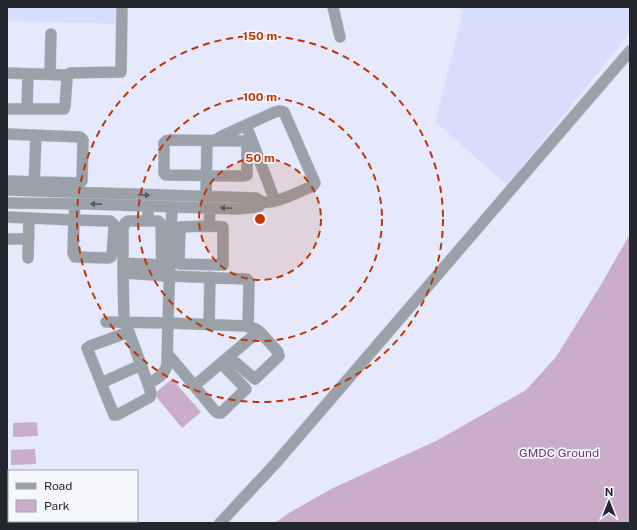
<svg xmlns="http://www.w3.org/2000/svg" width="637" height="530" viewBox="0 0 637 530" font-family="'Public Sans',sans-serif">
  <style>
    .built { fill: #d7defb }
    .green { fill: #c9adcb }
    .lines { fill: none; stroke-linecap: round; stroke-linejoin: round }
    .minor-casing { stroke: #c2c6d6; stroke-width: 12 }
    .minor { stroke: #9aa1a9; stroke-width: 11 }
    .oneway { fill: #53575f }
    .ring { fill: none; stroke: #be3604; stroke-width: 2; stroke-dasharray: 7 5 }
    .labels { text-anchor: middle; dominant-baseline: central; stroke-width: 3.5; stroke-linejoin: round; paint-order: stroke }
    .park-label { font-size: 12px; fill: #6a3d6e; stroke: #f6f7fc }
    .centre { fill: #be3604; stroke: #f6f7fc; stroke-width: 2 }
    .ring-label { font-size: 12px; text-anchor: middle; font-weight: bold; fill: #be3604; stroke: #f6f7fc; stroke-width: 3.5; stroke-linejoin: round; paint-order: stroke }
  </style>
  <rect width="100%" height="100%" fill="#e5e9fb"/>
  <!-- built -->
  <path class="built" d="M7,7H121V24L7,21Z
    M454,7H630V33L507,185L435,122L463,10Z"/>
  <!-- green -->
  <path class="green" d="M630,234V523H275L289,513L333,488L438,440L526,390L556,357L599,288Z
    M172,379L201,412L182,428L154,394Z
    M37,422L38,436L13,437V423Z
    M35,449L36,464L11,465V450Z"/>
  <g class="lines">
    <defs>
      <path id="minor" d="M333,7L340,37
        M7,73L64,75L66,76L67,78L65,106L64,109H7
        M70,73L121,72L122,7
        M50,74L51,34
        M27,109L28,74
        M246,125L275,201
        M7,134L80,137L83,140L82,181L80,183L7,181
        M171,140L246,141L247,143V175L244,176L166,175L164,173V143L166,141Z
        M34,188L36,135
        M7,190L256,198C258,199 261,202 264,202C277,204 300,191 313,186L315,183L284,112L279,111L275,112L224,135L214,141
        M206,196L207,141
        M7,203L88,204L237,209L258,207L263,202
        M148,206V221H158L161,224L162,276
        M172,207C170,260 168,312 167,365C164,376 157,378 148,384L129,332L124,322L123,273L170,276L245,279H247L249,282L248,327
        M7,217L74,220L73,253L75,257L108,258L111,257L112,254L114,228C114,224 113,223 110,221L74,220L75,204
        M209,226L180,227L179,263L180,264L223,265V227L209,226L210,208
        M7,239H29
        M28,258L29,218
        M123,263V228L125,223L128,221H148
        M123,270V263L162,265
        M106,322L168,323L246,326L256,329L261,333L278,352L279,356L255,379L229,357
        M209,325L210,277
        M129,332L90,346L87,348L114,415H117L150,397L151,393L148,384
        M167,353L215,411L218,413H221L246,389L221,363
        M101,383L141,365
        M194,386L259,331
        M7,492H9
        M220,523L275,464L630,51"/>
    </defs>
    <!-- minor casing -->
    <use href="#minor" class="minor-casing"/>
    <!-- minor -->
    <use href="#minor" class="minor"/>
  </g>
  <!-- one-way arrows -->
  <defs><path id="oneway-solid" d="M-6-.8H1V-3.2L6.5 0L1 3.2V.8H-6Z"/></defs>
  <g class="oneway">
    <use href="#oneway-solid" transform="translate(144 195) rotate(2)"/>
    <use href="#oneway-solid" transform="translate(96 204) rotate(-178)"/>
    <use href="#oneway-solid" transform="translate(226 208) rotate(-178)"/>
  </g>
  <!-- distance rings -->
  <circle cx="260" cy="219" r="61" fill="#be3604" fill-opacity=".12"/>
  <g class="ring">
    <circle cx="260" cy="219" r="61"/>
    <circle cx="260" cy="219" r="122"/>
    <circle cx="260" cy="219" r="183"/>
  </g>
  <g class="labels">
    <!-- park labels -->
    <g class="park-label">
      <text x="559" y="453">GMDC Ground</text>
    </g>
  </g>
  <circle cx="260" cy="219" r="6" class="centre"/>
  <g class="ring-label">
    <text x="260" y="40">150 m</text>
    <text x="260" y="101">100 m</text>
    <text x="260" y="162">50 m</text>
  </g>
  <!-- border -->
  <rect width="637" height="530" fill="none" stroke="#24262e" stroke-width="16"/>
  <!-- legend -->
  <rect x="8" y="470" width="130" height="52" fill="#f6f7fc" stroke="#a2a3aa"/>
  <rect x="16" y="483" width="20" height="6" fill="#9aa1a9" stroke="#a2a3aa"/>
  <text x="44" y="490" font-size="12" fill="#24262e">Road</text>
  <rect x="16" y="500" width="20" height="12" fill="#c9adcb" stroke="#a2a3aa"/>
  <text x="44" y="510" font-size="12" fill="#24262e">Park</text>
  <!-- north arrow -->
  <g transform="translate(609 502)" stroke="#f6f7fc" stroke-width="3" paint-order="stroke">
  <path d="M0-3L7 15L0 10L-7 15Z" fill="#24262e"/>
  <text y="-6" font-size="11" font-weight="bold" text-anchor="middle" fill="#24262e">N</text>
  </g>
</svg>
